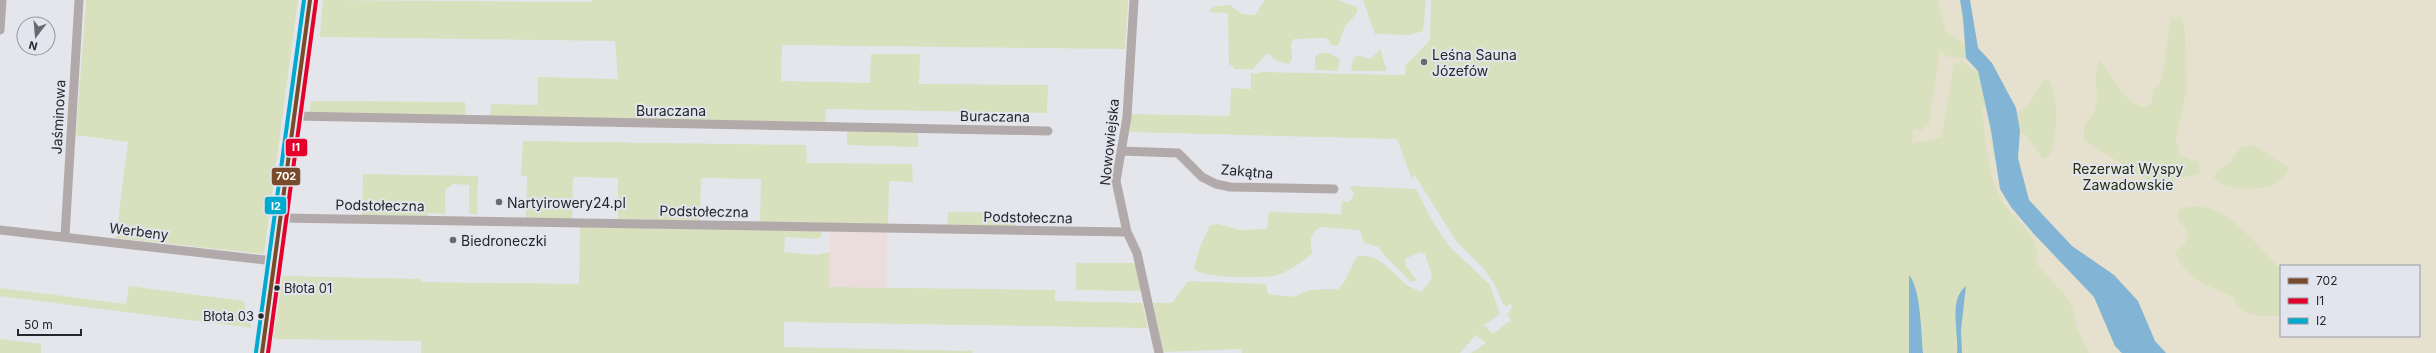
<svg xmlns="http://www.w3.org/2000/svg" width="2436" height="353" viewBox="0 0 2436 353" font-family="Inter,sans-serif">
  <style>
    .commercial { fill: #eadddc }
    .green { fill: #d8e0be; fill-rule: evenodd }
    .sand { fill: #e6e0ce; fill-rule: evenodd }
    .water { fill: #82b4d5 }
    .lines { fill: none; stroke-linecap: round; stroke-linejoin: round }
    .minor { stroke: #b2aaaa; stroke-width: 9 }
    .major { stroke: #b3abae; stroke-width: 12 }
    .bus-1-casing { stroke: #e2e5ee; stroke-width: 7 }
    .bus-2-casing { stroke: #e2e5ee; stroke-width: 7 }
    .bus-3-casing { stroke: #e2e5ee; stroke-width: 7 }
    .bus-1 { stroke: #7a4b2a; stroke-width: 4 }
    .bus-2 { stroke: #e4002b; stroke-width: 4 }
    .bus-3 { stroke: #00a9ce; stroke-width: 4 }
    .poi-dot { fill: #696a6e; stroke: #e2e5ee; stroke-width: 1.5 }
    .bus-dot { fill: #26272a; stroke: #e2e5ee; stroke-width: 1.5 }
    .labels { text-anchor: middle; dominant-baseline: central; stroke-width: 4; stroke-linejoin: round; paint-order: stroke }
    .bus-label { font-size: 13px; fill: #26272a; stroke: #e2e5ee; text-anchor: start }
    .poi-label { font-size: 14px; fill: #26272a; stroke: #e2e5ee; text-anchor: start }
    .street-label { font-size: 14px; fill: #26272a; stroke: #e2e5ee }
    .park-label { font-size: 14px; fill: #282d0d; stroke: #e2e5ee }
    .line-badge { stroke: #e2e5ee; stroke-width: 1.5 }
    .badge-label { font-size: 11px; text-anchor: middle; font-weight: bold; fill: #fff }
  </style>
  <rect width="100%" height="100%" fill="#e5e6eb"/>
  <!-- commercial -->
  <path class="commercial" d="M830,232L887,233L886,288L829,287Z"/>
  <!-- green -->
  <path class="green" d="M86,0H298L264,254L116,238L128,142L76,135Z
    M323,0L592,2V0H1128L1125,49L782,45L781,81L870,83L871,54H920L919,84L1048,85L1047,113L826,109L825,125L490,119L491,104L538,105V77L618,79L615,41L320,37Z
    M1265,0H1338L1357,7V13L1345,26L1338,46L1331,45L1328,39L1322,38L1294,39L1291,43L1292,60L1289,64L1277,61L1269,54L1265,55L1253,69H1234L1232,65H1229L1228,13L1209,12L1210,9L1216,6L1230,5L1242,14L1255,15Z
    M1363,0H1426L1423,31L1410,35L1375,34Z
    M1431,0H2436V353H1471L1486,343L1476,335L1460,353H1242V349L1163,352L1153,303H1172L1188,281L1266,284L1268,294L1296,297C1306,287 1325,290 1339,289L1346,279L1356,257C1376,250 1393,273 1407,285C1411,288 1416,289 1421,292L1430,281L1432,275L1425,254L1420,252L1405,259V265L1417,280L1411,282L1384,255L1379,247L1364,243L1360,230L1322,227C1309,232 1310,241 1312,253C1307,260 1281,276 1273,276C1257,278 1206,279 1194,269L1200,247L1210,225L1218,224L1240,230L1267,229L1269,212L1341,214L1342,201L1349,202L1354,195L1350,186L1416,189L1431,219L1449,246L1490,285L1500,314L1484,325L1493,334L1511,320L1507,315L1512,307L1510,303L1507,307L1503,304L1495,285L1484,269L1456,241L1414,174L1412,179L1397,139L1130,132L1131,114L1230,116L1231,88L1251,89V72L1254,74L1262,72L1405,75L1406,65L1430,40ZM2281,266H2419V336H2281Z
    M1380,49L1387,71H1351L1353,59L1357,55L1371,59Z
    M1321,53H1329L1340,59L1338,71L1315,70V57Z
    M311,101L465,102L466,118L309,115Z
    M847,130L918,131V147L847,145Z
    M523,141L806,145L807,163L912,164L913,182L889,181L888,224L760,222L761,179L701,178L700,221L618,219V178L573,177L572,219L526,218L527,176H521Z
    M363,174L478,176L477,214H469V185L453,184L445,190V214L428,213V216L362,215Z
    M948,212L1016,213V227L947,226Z
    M580,227L822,231L821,237L817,239L785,237L784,252L816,255L830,252L829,287L1055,290V301L1142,303L1148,328L784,322V347L973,351L972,353H421V341L273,339L283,276L421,279V282L579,284Z
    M1076,263H1134L1140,279L1141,291L1076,290Z
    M129,286L244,301L246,314L252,328L0,296V288L126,304Z
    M0,339L41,344V353H0Z"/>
  <!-- sand -->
  <path class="sand" d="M1937,0H1960L1965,44L1946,32Z
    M1970,0H2436V353H2166L2155,341L2138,301L2114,275L2072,246L2029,200L2018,158L2020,131C2032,138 2034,151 2044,159L2049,157C2058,131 2060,105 2049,79H2045L2029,104L2017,113L1992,63L1978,48ZM2181,17L2185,30L2186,92L2176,140L2180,156L2198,162L2200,173L2169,182L2148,180L2084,140C2082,117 2094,120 2096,106C2100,89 2091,80 2100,60C2114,79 2121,99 2144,108L2151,105L2153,90L2160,84L2164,67L2171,19ZM2253,145L2289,168C2284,175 2279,184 2269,187C2255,190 2223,190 2214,177L2218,169L2228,165L2241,147ZM2193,206C2199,207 2206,207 2212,209C2240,221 2260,249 2281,270V266H2419V336H2281V316C2264,317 2239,317 2234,297C2211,287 2185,279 2175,252L2185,243L2189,234L2177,218L2179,209Z
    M1940,49L1947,57L1966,58L1978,71H1974L1962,61L1954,65L1942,137L1912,144L1913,129L1922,131L1929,123Z
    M1986,107L1993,155L2033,233L2094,297L2115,346L2122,353H2089L2076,327L2073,309L2065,295L2035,262C2045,238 2013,220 2003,203C1986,173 1986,142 1982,108Z"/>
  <!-- water -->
  <path class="water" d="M1960,0H1970L1978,48L1992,63L2016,108L2020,131L2018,158L2029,200L2072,246L2114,275L2138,301L2155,341L2166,353H2122L2115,346L2094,297L2033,233L2011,207L2000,189L1991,130L1978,71L1966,58L1963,17Z
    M1909,275C1921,289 1921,333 1923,353H1909Z
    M1966,286L1961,330L1962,353H1957C1959,332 1948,300 1966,286Z"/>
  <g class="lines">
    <!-- minor -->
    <path class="minor" d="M1134,0L1127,117L1116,181L1127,232L1137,253L1159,353
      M0,30L2,0
      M294,116L1048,131
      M1121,151L1178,153L1202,177L1216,184L1230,187L1334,189
      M280,218L1127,232
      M0,230L274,261
      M65,236L79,0"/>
    <!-- major -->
    <path class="major" d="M262,353L310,0"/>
    <defs>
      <path id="bus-1" d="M262,353L310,0"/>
      <path id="bus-2" d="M268,353L316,1"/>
      <path id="bus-3" d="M256,352L304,0"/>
    </defs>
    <!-- bus-1 casing -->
    <use href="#bus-1" class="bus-1-casing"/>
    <!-- bus-2 casing -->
    <use href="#bus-2" class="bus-2-casing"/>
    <!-- bus-3 casing -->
    <use href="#bus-3" class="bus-3-casing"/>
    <!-- bus-1 -->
    <use href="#bus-1" class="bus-1"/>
    <!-- bus-2 -->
    <use href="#bus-2" class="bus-2"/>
    <!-- bus-3 -->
    <use href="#bus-3" class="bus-3"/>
  </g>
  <!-- markers -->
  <g class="poi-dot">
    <circle cx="1424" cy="62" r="4"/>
    <circle cx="499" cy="202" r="4"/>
    <circle cx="453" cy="240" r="4"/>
  </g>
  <g class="bus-dot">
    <circle cx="277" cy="288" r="3.5"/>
    <circle cx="261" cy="316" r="3.5"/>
  </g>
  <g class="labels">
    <!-- bus labels -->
    <g class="bus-label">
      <text x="284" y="288">Błota 01</text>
      <text x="254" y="316" text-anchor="end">Błota 03</text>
    </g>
    <!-- poi labels -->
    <g class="poi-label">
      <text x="1432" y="54">Leśna Sauna<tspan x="1432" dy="16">Józefów</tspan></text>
      <text x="507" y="202">Nartyirowery24.pl</text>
      <text x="461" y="240">Biedroneczki</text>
    </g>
    <!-- street labels -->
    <g class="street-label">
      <text x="671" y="110">Buraczana</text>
      <text transform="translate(995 116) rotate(1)">Buraczana</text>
      <text transform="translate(58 117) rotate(-87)">Jaśminowa</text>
      <text transform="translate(1109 142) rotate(-84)">Nowowiejska</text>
      <text transform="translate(1247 171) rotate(5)">Zakątna</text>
      <text transform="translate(380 205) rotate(1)">Podstołeczna</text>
      <text transform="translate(704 211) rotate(1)">Podstołeczna</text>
      <text transform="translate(1028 217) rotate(1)">Podstołeczna</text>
      <text transform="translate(139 231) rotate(7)">Werbeny</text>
    </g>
    <!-- park labels -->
    <g class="park-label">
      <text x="2128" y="168">Rezerwat Wyspy<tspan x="2128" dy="16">Zawadowskie</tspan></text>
    </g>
  </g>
  <g class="line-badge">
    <rect x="285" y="138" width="23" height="19" rx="4" fill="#e4002b"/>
    <rect x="271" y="167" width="30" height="19" rx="4" fill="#7a4b2a"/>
    <rect x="264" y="196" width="23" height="19" rx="4" fill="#00a9ce"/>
  </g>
  <g class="badge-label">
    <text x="296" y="151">I1</text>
    <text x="286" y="180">702</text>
    <text x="276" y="210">I2</text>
  </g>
  <!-- legend -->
  <rect x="2280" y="265" width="140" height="72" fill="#e2e5ee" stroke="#9799a0"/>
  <rect x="2288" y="278" width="20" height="6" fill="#7a4b2a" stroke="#9799a0"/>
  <text x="2316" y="285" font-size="12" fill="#26272a">702</text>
  <rect x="2288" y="298" width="20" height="6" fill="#e4002b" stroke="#9799a0"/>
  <text x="2316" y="305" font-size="12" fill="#26272a">I1</text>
  <rect x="2288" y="318" width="20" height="6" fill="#00a9ce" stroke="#9799a0"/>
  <text x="2316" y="325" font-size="12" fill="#26272a">I2</text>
  <!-- north arrow -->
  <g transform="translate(36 36) rotate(196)"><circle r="19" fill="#e2e5ee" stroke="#9799a0"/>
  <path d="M0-3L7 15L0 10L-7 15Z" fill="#696a6e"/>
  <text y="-6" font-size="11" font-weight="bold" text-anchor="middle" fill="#26272a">N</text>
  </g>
  <!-- scale -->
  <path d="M18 329v6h63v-6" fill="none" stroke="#26272a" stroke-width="2"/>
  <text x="24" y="329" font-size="12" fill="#26272a" stroke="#e2e5ee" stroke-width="3" paint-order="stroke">50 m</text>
</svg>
